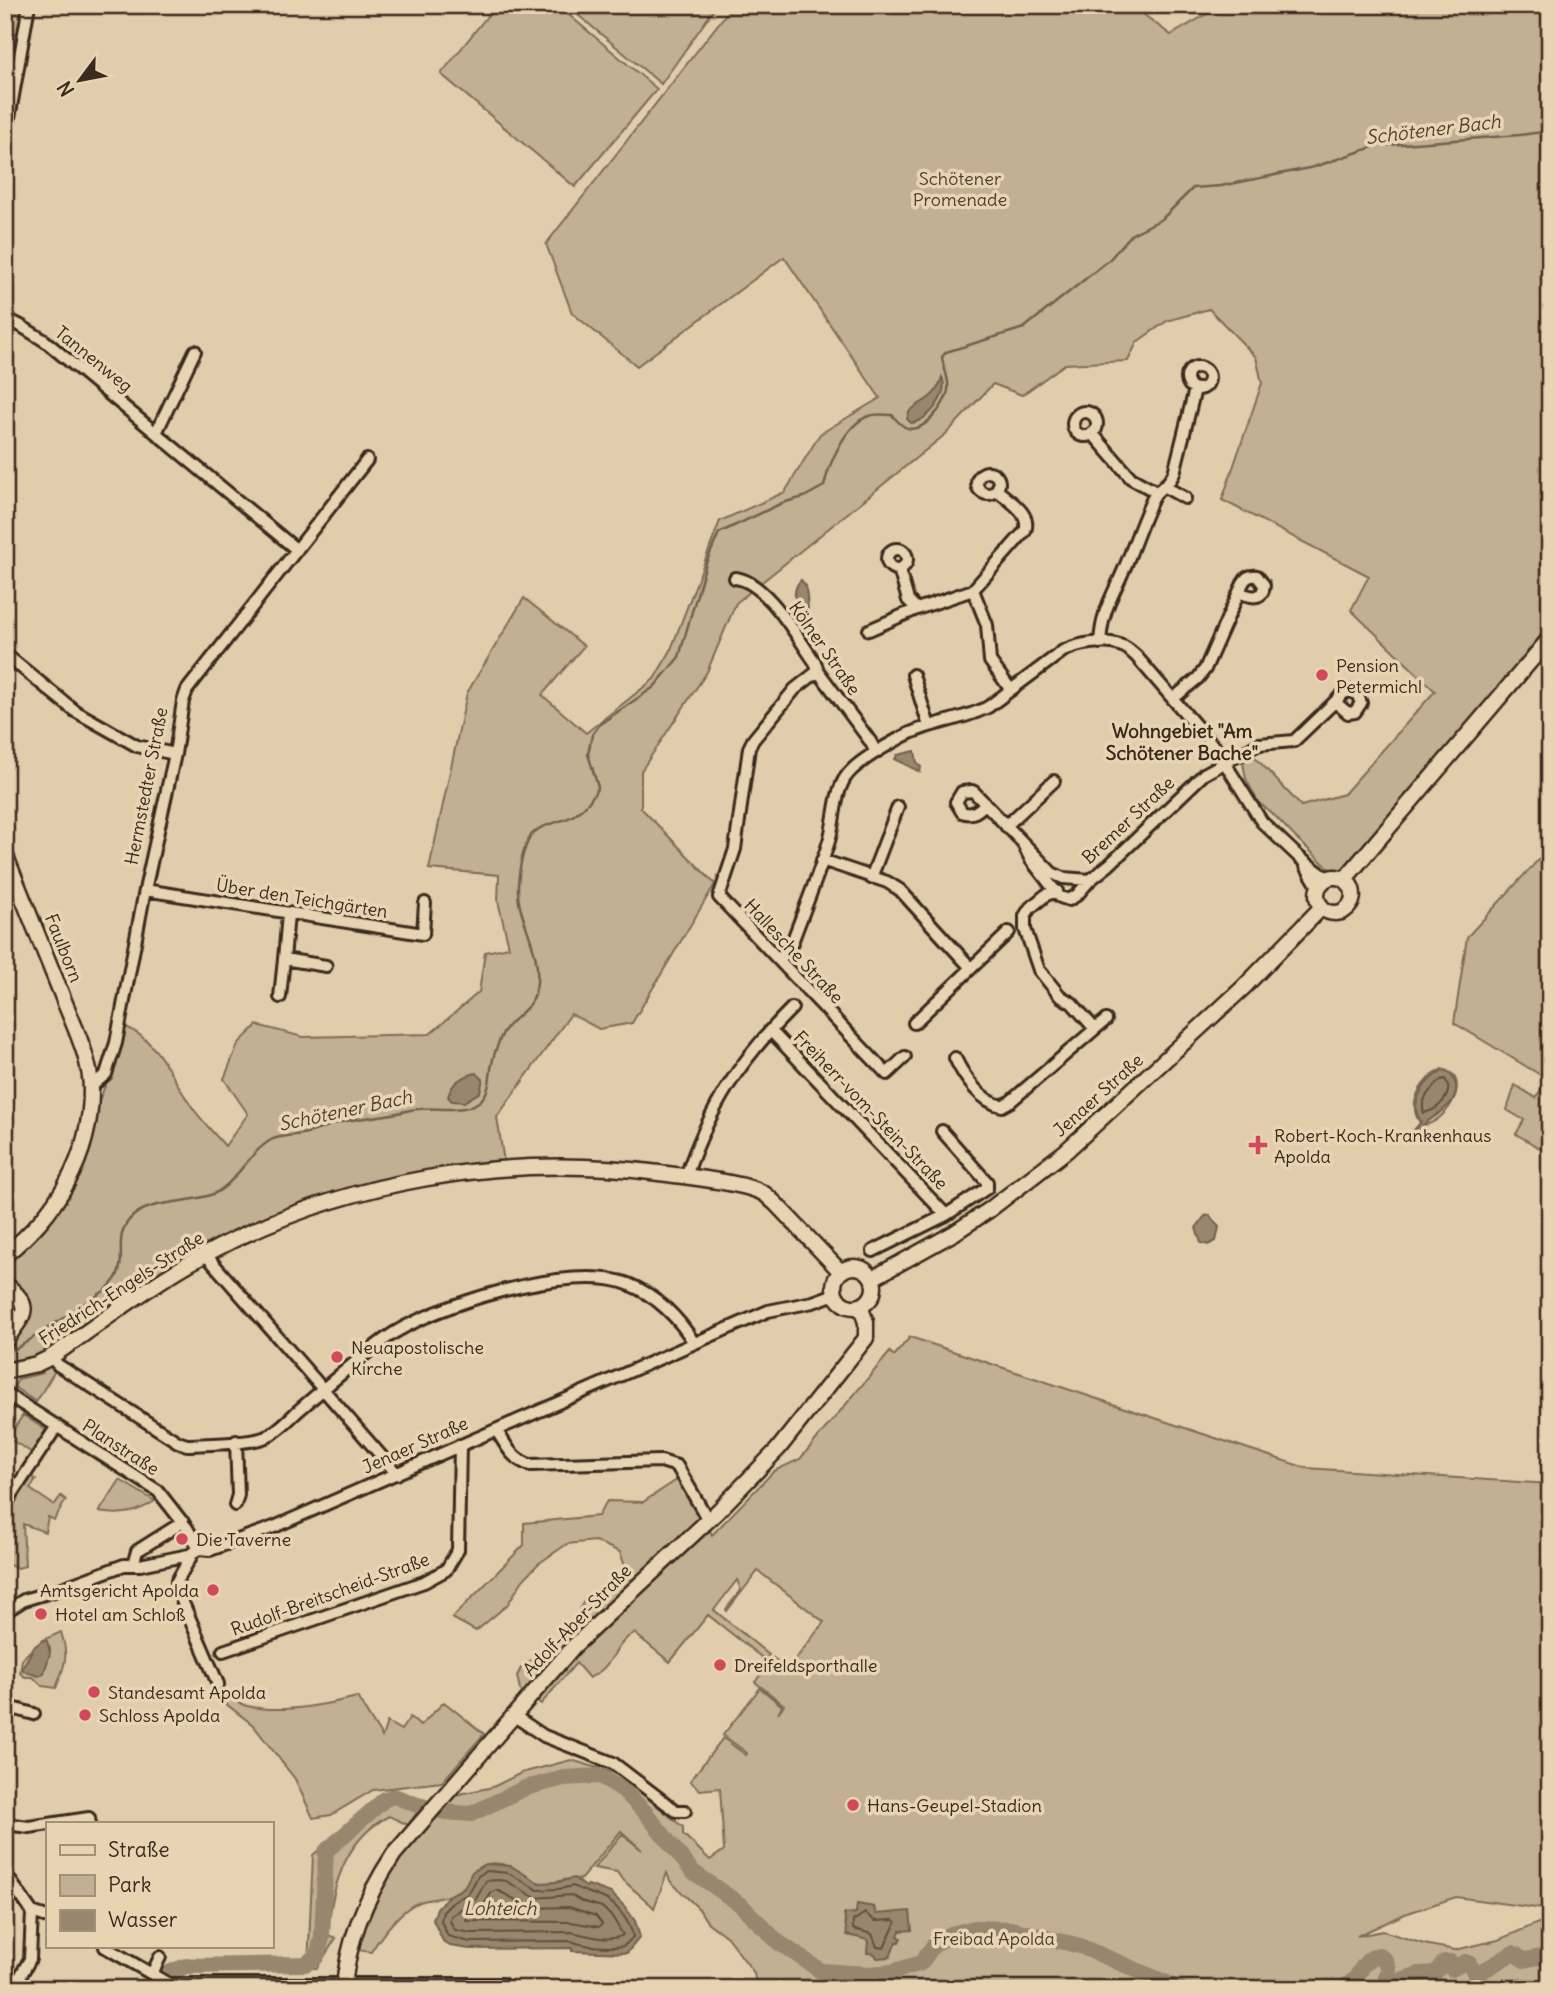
<svg xmlns="http://www.w3.org/2000/svg" width="1555" height="1994" viewBox="0 0 1555 1994" font-family="Delius,sans-serif">
  <style>
    .green { fill: #c3af92; stroke: #7f6c58; stroke-width: 2 }
    .water { fill: #99866e; stroke: #73614e; stroke-width: 2 }
    .lines { fill: none; stroke-linecap: round; stroke-linejoin: round }
    .shore { stroke: #614f3e; stroke-width: 2 }
    .stream { stroke: #73614e; stroke-width: 2.5 }
    .river { stroke: #99866e; stroke-width: 16 }
    .street-casing { stroke: #3b2a1e; stroke-width: 16 }
    .secondary-casing { stroke: #3b2a1e; stroke-width: 19 }
    .street { stroke: #e8d4b2; stroke-width: 10 }
    .secondary { stroke: #e8d4b2; stroke-width: 14 }
    .poi-dot { fill: #d1495b; stroke: #e8d4b2; stroke-width: 2.5 }
    .labels { text-anchor: middle; dominant-baseline: central; stroke-width: 7; stroke-linejoin: round; paint-order: stroke }
    .park-label { font-size: 18px; fill: #4f3e2f; stroke: #e8d4b2 }
    .street-label { font-size: 18px; fill: #3b2a1e; stroke: #e8d4b2 }
    .poi-label { font-size: 18px; fill: #3b2a1e; stroke: #e8d4b2; text-anchor: start }
    .water-label { font-size: 19px; font-style: italic; fill: #524132; stroke: #e8d4b2 }
    .neighbourhood-label { font-size: 19px; font-weight: bold; fill: #3b2a1e; stroke: #e8d4b2 }
  </style>
  <rect width="100%" height="100%" fill="#e1cdac"/>
  <filter id="ink" filterUnits="userSpaceOnUse"><feTurbulence type="fractalNoise" baseFrequency=".0143" numOctaves="2"/><feDisplacementMap in="SourceGraphic" scale="14" xChannelSelector="R" yChannelSelector="G"/><feConvolveMatrix kernelMatrix="1 2 1 2 8 2 1 2 1" color-interpolation-filters="sRGB"/></filter>
  <g filter="url(#ink)">
    <!-- green -->
    <path class="green" d="M5,5H29L12,103H5Z
      M496,5H557L657,89L575,187L441,74Z
      M566,5H717L661,84Z
      M733,5H1131L1171,35L1222,5H1550V626L1342,870L1334,873L1294,836L1275,816L1258,802L1246,779L1243,763L1254,756L1301,806L1344,794L1435,691L1351,610L1369,576L1222,500L1262,383L1256,357L1209,309L1167,321L1137,342L1128,361L1065,364L1022,395L993,384L947,433L736,603L707,672L641,771V808L715,884L632,1023L599,1029L571,1014L497,1117L504,1162L269,1219L36,1359C30,1360 21,1364 14,1364C0,1362 23,1322 28,1314L5,1280V1260L66,1201L84,1163L91,1143L97,1105L109,1077L124,1026C158,1040 170,1075 190,1104C200,1119 213,1132 225,1146L248,1114L224,1079L238,1044L257,1025L303,1037L430,1034L479,992L485,952L509,947L498,901L499,875L429,869L467,693L524,598L584,646L542,695L586,733L654,679L670,652L720,521L785,492L820,434L880,398L784,257L637,366L572,313L546,244Z
      M1550,847V1154L1516,1134L1524,1120L1507,1110L1515,1085L1536,1098L1547,1079L1454,1023L1467,937Z
      M1442,1069C1475,1077 1446,1123 1424,1125L1426,1139L1418,1142L1412,1136L1413,1131L1420,1123C1406,1102 1422,1080 1442,1069Z
      M910,1337L1306,1468L1550,1484V1910L1456,1897L1405,1914L1357,1936L1383,1931L1424,1944L1455,1950L1498,1940L1550,1918V1978L1514,1989H757L754,1973L727,1937L707,1922L699,1909L670,1881L667,1873L654,1908C645,1898 622,1882 617,1872L594,1868L622,1834L642,1850L621,1831L580,1880C568,1876 555,1884 542,1883C522,1882 514,1859 487,1864C471,1867 472,1882 461,1889C449,1898 434,1898 420,1902C401,1908 381,1936 371,1952L358,1950L370,1911L389,1873L411,1843L455,1795L493,1787L521,1773L571,1760L618,1774L683,1827V1834L710,1860L724,1850L720,1788L700,1790L690,1781L723,1738L746,1755L747,1753L723,1735L760,1688L782,1706L778,1713L784,1705L755,1682L773,1658L788,1669L824,1622L758,1571L727,1611L726,1609L741,1590L737,1580L714,1610L769,1655L765,1660L708,1615L670,1662L634,1633C613,1645 615,1666 589,1678L576,1663L541,1704L520,1690L517,1676L521,1668L566,1635L586,1597L627,1572L620,1552L595,1541L567,1544L538,1564L523,1580L507,1605L476,1631L452,1618L524,1545V1523L598,1516L607,1501L643,1502L686,1474L712,1535L774,1471L800,1459L890,1352L894,1356Z
      M51,1363L56,1369L36,1402L14,1387L18,1379L43,1373L42,1367Z
      M23,1415L49,1432L34,1454L8,1438Z
      M28,1474L36,1480L30,1489L54,1505L61,1496L66,1500L54,1520L48,1517L45,1532L23,1524L25,1566L18,1568L5,1564V1508Z
      M120,1480L155,1501C137,1513 121,1516 99,1512Z
      M61,1632C69,1657 65,1665 56,1688L42,1686L33,1677H25L20,1673L22,1659L34,1647L23,1667V1670L36,1675C44,1666 51,1660 50,1647L43,1640Z
      M223,1692C230,1696 239,1704 247,1706C279,1714 325,1705 357,1697L382,1737L387,1722L401,1730L410,1717L420,1726L444,1702L484,1734L442,1782L373,1790L331,1815L313,1818L295,1779L253,1725L221,1700Z
      M397,1794L426,1800L408,1825L389,1816C344,1839 331,1888 328,1935L336,1938L317,1968L182,1973L170,1975L187,1967L308,1965L313,1855L384,1795Z"/>
    <!-- water -->
    <path class="water" d="M942,377C950,394 929,421 911,423L907,419L909,412C924,398 935,401 942,377Z
      M801,580L806,586L808,609L804,614C794,605 791,590 801,580Z
      M915,751L917,763L921,767L920,772L895,759L897,755Z
      M1443,1071C1450,1073 1452,1075 1455,1082C1462,1103 1436,1114 1423,1125L1425,1138L1418,1141L1414,1136V1132L1421,1122C1408,1104 1424,1079 1443,1071Z
      M476,1073L483,1079L480,1092L464,1102L452,1101L448,1097C452,1082 461,1077 476,1073Z
      M1209,1215L1219,1227L1216,1241L1208,1245L1201,1243L1196,1228L1205,1216Z
      M43,1640L47,1641L50,1653L44,1673L39,1676L23,1671V1667L34,1647Z
      M486,1864L511,1866L539,1883L559,1882L574,1878L586,1887L588,1885L611,1893L625,1907L635,1921L640,1937L627,1953L572,1951V1948L470,1949L450,1946L443,1941L433,1920L437,1908L448,1896L464,1888L472,1872Z
      M857,1904L874,1907L876,1914L910,1911L912,1930L900,1931L898,1936L901,1938L899,1942H896L890,1957L877,1958L875,1954L867,1953L868,1940L847,1935L844,1914L856,1913Z"/>
    <g class="lines">
      <!-- shore -->
      <path class="shore" d="M1441,1080L1445,1079C1455,1093 1439,1110 1424,1113C1419,1101 1432,1087 1441,1080Z
        M487,1871L508,1873L538,1890L559,1889L573,1886C583,1892 592,1893 603,1898C617,1904 631,1923 633,1937L624,1946C608,1948 586,1947 571,1941L470,1942L448,1936L441,1921L443,1912L453,1902L469,1893L478,1876Z
        M498,1880L506,1881L536,1898L571,1895L581,1901L602,1907L613,1918L623,1935C609,1943 586,1935 571,1932L471,1933L455,1930L450,1921L451,1916L476,1899L486,1881Z
        M497,1890L531,1908L569,1907L596,1916L602,1924L599,1927L571,1922L466,1921L467,1916L483,1906L492,1892Z
        M865,1913L875,1921L893,1920L896,1922L884,1948L877,1947L872,1934L853,1929V1921Z"/>
      <!-- stream -->
      <path class="stream" d="M16,1349L107,1289C110,1285 115,1281 117,1276C127,1256 112,1236 132,1217C151,1199 189,1204 213,1194C235,1185 248,1153 271,1140C281,1135 296,1136 307,1133C317,1131 327,1126 337,1123C361,1117 386,1117 410,1110C432,1104 465,1117 482,1099C491,1089 489,1076 492,1064C493,1056 497,1047 500,1039C508,1017 532,1013 536,989C542,960 527,933 520,907C515,889 520,856 529,839C537,823 561,824 574,815C586,807 592,799 598,787L588,754L592,735L600,724L654,687L679,657L706,563L719,533L782,503L804,497L824,486C829,464 845,424 869,416C877,413 885,415 892,415C896,419 900,425 905,427C922,436 946,405 948,390C950,379 943,368 942,357L946,352L1024,328L1109,260L1132,234L1162,219L1193,188L1221,186L1314,167L1376,146L1520,135L1550,131"/>
      <!-- river -->
      <path class="river" d="M169,1973L186,1966L305,1964L317,1956L322,1938L326,1851L385,1799L394,1796L420,1806L445,1812L471,1814L525,1788L564,1778L600,1776L623,1790L645,1812L692,1871L741,1905L778,1942L821,1971L869,1974L892,1972L921,1963L933,1946L951,1934L975,1928L1011,1929L1080,1946L1181,1989
        M1342,1989C1345,1985 1352,1983 1355,1979C1363,1967 1365,1959 1379,1955L1386,1961L1389,1969L1386,1977L1388,1982L1392,1983L1419,1974L1435,1973L1444,1962H1450L1452,1969L1465,1962L1469,1963L1475,1974H1478L1513,1953L1524,1960L1545,1956L1550,1959"/>
      <defs>
        <path id="street" d="M5,141L29,5
          M5,318L21,326L45,341L297,550
          M1187 378a11 11 0 1 1 22 0a11 11 0 1 1-22 0Z
          M1073 424a12 12 0 1 1 24 0a12 12 0 1 1-24 0Z
          M156,433L195,351
          M1092,433L1131,478L1156,492
          M977 483a11 11 0 1 1 22 0a11 11 0 1 1-22 0Z
          M1165,487L1185,498
          M997,490C1009,501 1032,513 1025,531L973,590L987,625L990,661L1011,690
          M887 559a10 10 0 1 1 20 0a10 10 0 1 1-20 0Z
          M899,569L908,600L917,609
          M735,578C766,581 797,637 815,662L818,671L870,741L876,752
          M869,630L917,609L973,590
          M1100,643C1102,607 1115,593 1127,562C1136,540 1143,518 1154,496C1159,487 1168,487 1174,473L1195,389
          M5,654L75,711L137,746L175,754
          M818,671L795,689L753,740L749,748L735,849L719,897L887,1074L905,1057
          M913,675L929,726
          M1174,698L1198,678L1205,669L1243,583C1246,577 1251,575 1257,576L1264,585C1263,601 1250,597 1239,592
          M985,804C978,811 972,816 962,812L956,802L962,792L972,791L974,792L1052,873L1063,878L1090,880
          M1006,826L1054,781
          M1023,844L1031,860L1060,897L1069,900L1077,895L1090,880L1109,865L1204,774L1259,744L1294,741L1344,693L1350,691L1357,694L1361,703L1355,712L1348,713L1335,702
          M822,860L887,882L900,890L971,968
          M1306,866L1319,888
          M871,878L898,807
          M145,890L423,934L425,903
          M1057,891L1046,895L1030,908L1025,916V929L1039,970L1060,996L1072,1003L1095,1029L1106,1020
          M288,914L284,959L326,966
          M780,959L790,948C803,912 818,877 829,841C835,821 834,796 845,778C854,763 886,746 902,737C929,722 961,721 988,707L1063,651C1080,643 1104,639 1122,646C1127,647 1132,653 1136,656L1216,749L1262,822L1300,858L1328,879
          M280,997L284,959
          M914,1023L1009,932
          M770,1030L946,1215
          M955,1058C964,1077 981,1102 1002,1106L1011,1101L1095,1029
          M91,1087L106,1074L116,1043L145,890L175,754L183,701L187,690L367,460
          M686,1176C711,1105 739,1061 792,1008
          M873,1251L946,1215L987,1188V1182L942,1131
          M205,1254L397,1474
          M51,1357L58,1365L178,1442L187,1445C205,1444 251,1444 266,1437C278,1431 289,1419 299,1410C327,1386 355,1361 385,1339C432,1305 573,1262 628,1284C656,1295 679,1318 694,1343
          M5,1393L158,1491L187,1528L199,1549
          M497,1431C507,1447 512,1459 530,1465L661,1461L677,1466L708,1520
          M5,1505L57,1426
          M235,1505L238,1495L236,1441
          M193,1553L177,1581V1589L218,1684
          M133,1565L137,1551L183,1522
          M5,1612L24,1600L57,1590L124,1565H140L189,1555L199,1549L210,1550L274,1527L768,1311L813,1302L835,1294
          M223,1651L424,1582L446,1570L458,1550L460,1445
          M5,1706L34,1714
          M513,1715L544,1736L613,1763L676,1811H685
          M5,1824L29,1827L89,1818L90,1824
          M5,1873L32,1912
          M32,1912L47,1917
          M105,1947L169,1984H502V1989
          M152,1974L160,1957
          M13,1989L30,1959L32,1912"/>
        <path id="secondary" d="M5,854C24,900 42,947 61,993C72,1022 91,1058 91,1090C91,1158 56,1214 5,1255
          M1317 895a18 18 0 1 1 36 0a18 18 0 1 1-36 0Z
          M1344,880L1550,638
          M834 1287a20 20 0 1 1 40 0a20 20 0 1 1-40 0Z
          M873,1278L954,1233L989,1210L1066,1151L1244,987L1322,907
          M5,1284C35,1308 24,1314 5,1341
          M5,1371L37,1364L51,1357C102,1322 152,1283 206,1254C342,1180 506,1153 659,1173C682,1176 744,1182 763,1193C767,1195 771,1200 775,1203L840,1271
          M344,1989C347,1939 367,1895 394,1854L574,1646L717,1512L778,1449L866,1338V1322L860,1306"/>
      </defs>
      <!-- street casing -->
      <use href="#street" class="street-casing"/>
      <!-- secondary casing -->
      <use href="#secondary" class="secondary-casing"/>
      <!-- street -->
      <use href="#street" class="street"/>
      <!-- secondary -->
      <use href="#secondary" class="secondary"/>
    </g>
  </g>
  <!-- markers -->
  <g class="poi-dot">
    <circle cx="1322" cy="675" r="7"/>
    <path d="M1254.5 1134.5h7v7h7v7h-7v7h-7v-7h-7v-7h7z"/>
    <circle cx="337" cy="1357" r="7"/>
    <circle cx="182" cy="1539" r="7"/>
    <circle cx="213" cy="1590" r="7"/>
    <circle cx="41" cy="1614" r="7"/>
    <circle cx="720" cy="1665" r="7"/>
    <circle cx="94" cy="1692" r="7"/>
    <circle cx="85" cy="1715" r="7"/>
    <circle cx="853" cy="1805" r="7"/>
  </g>
  <g class="labels">
    <!-- park labels -->
    <g class="park-label">
      <text x="960" y="178">Schötener<tspan x="960" dy="21">Promenade</tspan></text>
      <text x="994" y="1938">Freibad Apolda</text>
    </g>
    <!-- street labels -->
    <g class="street-label">
      <text transform="translate(94 359) rotate(39)">Tannenweg</text>
      <text transform="translate(825 648) rotate(55)">Kölner Straße</text>
      <text transform="translate(146 786) rotate(-79)">Hermstedter Straße</text>
      <text transform="translate(1128 820) rotate(-43)">Bremer Straße</text>
      <text transform="translate(302 898) rotate(9)">Über den Teichgärten</text>
      <text transform="translate(64 948) rotate(68)">Faulborn</text>
      <text transform="translate(794 951) rotate(47)">Hallesche Straße</text>
      <text transform="translate(1098 1095) rotate(-42)">Jenaer Straße</text>
      <text transform="translate(871 1110) rotate(46)">Freiherr-vom-Stein-Straße</text>
      <text transform="translate(121 1288) rotate(-33)">Friedrich-Engels-Straße</text>
      <text transform="translate(415 1445) rotate(-24)">Jenaer Straße</text>
      <text transform="translate(121 1447) rotate(33)">Planstraße</text>
      <text transform="translate(330 1594) rotate(-20)">Rudolf-Breitscheid-Straße</text>
      <text transform="translate(577 1620) rotate(-46)">Adolf-Aber-Straße</text>
    </g>
    <!-- poi labels -->
    <g class="poi-label">
      <text x="1336" y="665">Pension<tspan x="1336" dy="21">Petermichl</tspan></text>
      <text x="1274" y="1135">Robert-Koch-Krankenhaus<tspan x="1274" dy="21">Apolda</tspan></text>
      <text x="351" y="1347">Neuapostolische<tspan x="351" dy="21">Kirche</tspan></text>
      <text x="196" y="1539">Die Taverne</text>
      <text x="199" y="1590" text-anchor="end">Amtsgericht Apolda</text>
      <text x="55" y="1614">Hotel am Schloß</text>
      <text x="734" y="1665">Dreifeldsporthalle</text>
      <text x="108" y="1692">Standesamt Apolda</text>
      <text x="99" y="1715">Schloss Apolda</text>
      <text x="867" y="1805">Hans-Geupel-Stadion</text>
    </g>
    <!-- water labels -->
    <g class="water-label">
      <text transform="translate(1433 129) rotate(-7)">Schötener Bach</text>
      <text transform="translate(345 1110) rotate(-12)">Schötener Bach</text>
      <text x="500" y="1908">Lohteich</text>
    </g>
    <!-- neighbourhood labels -->
    <g class="neighbourhood-label">
      <text x="1182" y="731">Wohngebiet "Am<tspan x="1182" dy="22">Schötener Bache"</tspan></text>
    </g>
  </g>
  <!-- margin -->
  <rect width="1555" height="1994" fill="none" stroke="#e8d4b2" stroke-width="28"/>
  <rect x="14" y="14" width="1527" height="1966" fill="none" stroke="#3b2a1e" stroke-width="2.5" filter="url(#ink)"/>
  <!-- legend -->
  <rect x="46" y="1822" width="228" height="126" fill="#e8d4b2" stroke="#a39077" stroke-width="2"/>
  <rect x="60" y="1845" width="35" height="10" fill="#e8d4b2" stroke="#a39077" stroke-width="2"/>
  <text x="108" y="1857" font-size="21" fill="#3b2a1e">Straße</text>
  <rect x="60" y="1875" width="35" height="21" fill="#c3af92" stroke="#a39077" stroke-width="2"/>
  <text x="108" y="1892" font-size="21" fill="#3b2a1e">Park</text>
  <rect x="60" y="1910" width="35" height="21" fill="#99866e" stroke="#a39077" stroke-width="2"/>
  <text x="108" y="1927" font-size="21" fill="#3b2a1e">Wasser</text>
  <!-- north arrow -->
  <g transform="translate(80 80) rotate(238)" stroke="#e8d4b2" stroke-width="5" paint-order="stroke">
  <path d="M0-5L12 26L0 18L-12 26Z" fill="#3b2a1e"/>
  <text y="-10" font-size="19" font-weight="bold" text-anchor="middle" fill="#3b2a1e">N</text>
  </g>
</svg>
